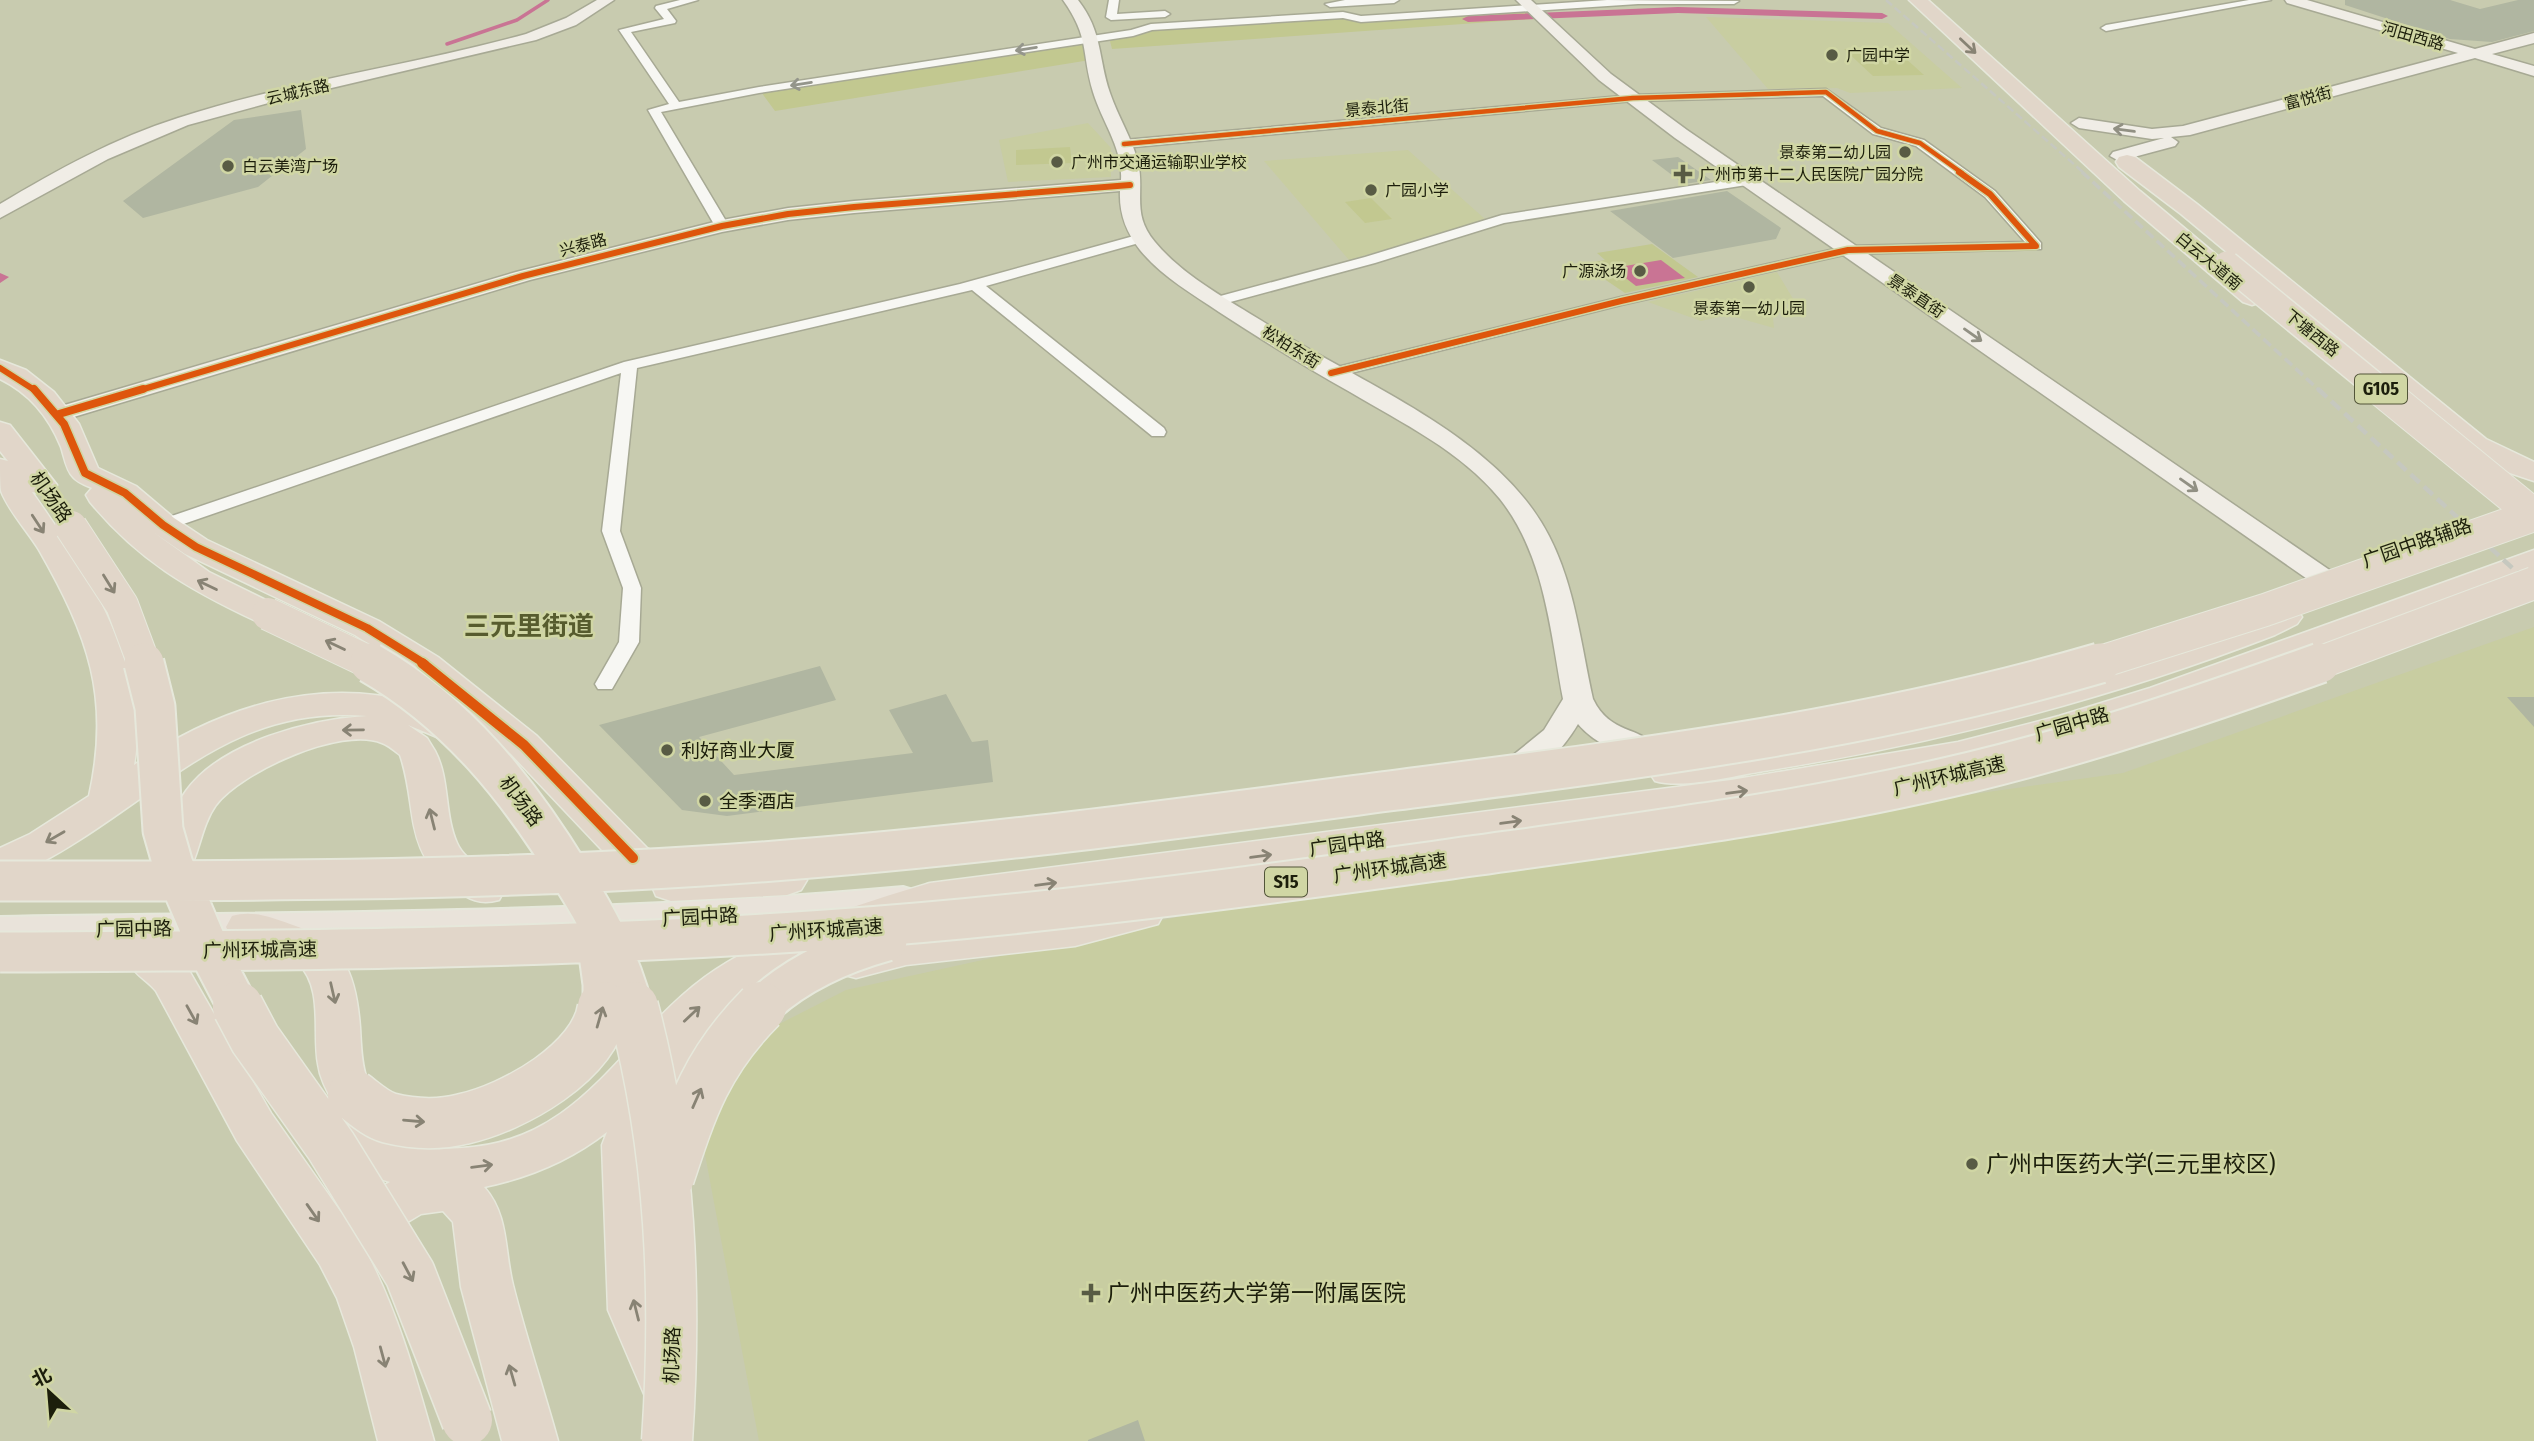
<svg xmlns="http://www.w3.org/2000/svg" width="2534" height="1441" viewBox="0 0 2534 1441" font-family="'Fira Sans Condensed','Noto Sans SC',sans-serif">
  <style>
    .built { fill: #c8cda1 }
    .green { fill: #c2c890 }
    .water { fill: #c97494 }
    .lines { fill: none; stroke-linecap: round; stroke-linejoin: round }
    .stream { stroke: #c97494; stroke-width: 3.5 }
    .canal { fill: #c97494; fill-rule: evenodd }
    .building { fill: #b0b6a1 }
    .street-casing { stroke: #a7a994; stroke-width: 3 }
    .secondary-casing { stroke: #a7a994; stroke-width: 3 }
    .primary-casing { stroke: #e6e8db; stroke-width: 4 }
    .highway-casing { stroke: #e6e8db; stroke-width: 3 }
    .street { fill: #f7f7f3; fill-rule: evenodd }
    .secondary { fill: #f0ede6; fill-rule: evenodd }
    .primary { fill: #e9e3da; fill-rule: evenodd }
    .highway { fill: #e1d6c9; fill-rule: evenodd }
    .rail-far2 { stroke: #c6c8bf; stroke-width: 2.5; stroke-dasharray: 8 3.5; stroke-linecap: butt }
    .rail-far1 { stroke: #c6c8bf; stroke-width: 3.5; stroke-dasharray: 10 4.5; stroke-linecap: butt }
    .rail { stroke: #c6c8bf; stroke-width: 4.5; stroke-dasharray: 12 6; stroke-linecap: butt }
    .highway-bridge-far3-casing { stroke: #e6e8db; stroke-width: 28; stroke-linecap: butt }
    .highway-bridge-far2-casing { stroke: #e6e8db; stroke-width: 34; stroke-linecap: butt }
    .highway-bridge-far1-casing { stroke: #e6e8db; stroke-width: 43; stroke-linecap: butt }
    .highway-bridge-casing { stroke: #e6e8db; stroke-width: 53; stroke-linecap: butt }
    .highway-bridge-far3 { stroke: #e1d6c9; stroke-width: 25 }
    .highway-bridge-far2 { stroke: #e1d6c9; stroke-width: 32 }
    .highway-bridge-far1 { stroke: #e1d6c9; stroke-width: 39 }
    .highway-bridge { stroke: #e1d6c9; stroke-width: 50 }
    .cycleway-far3-casing { stroke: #d0d6a4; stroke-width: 7 }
    .cycleway-far2-casing { stroke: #d0d6a4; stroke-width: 9 }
    .cycleway-far1-casing { stroke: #d0d6a4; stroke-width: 11 }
    .cycleway-casing { stroke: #d0d6a4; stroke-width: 14 }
    .cycleway-far3 { stroke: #de560c; stroke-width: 4.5 }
    .cycleway-far2 { stroke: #de560c; stroke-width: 6 }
    .cycleway-far1 { stroke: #de560c; stroke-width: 8 }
    .cycleway { stroke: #de560c; stroke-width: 10 }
    .oneway { stroke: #888374 }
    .oneway2 { stroke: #94958b }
    .oneway3 { stroke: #919083 }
    .poi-dot { fill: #585b44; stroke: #d0d6a4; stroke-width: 2.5 }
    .labels { text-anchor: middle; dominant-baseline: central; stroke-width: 5; stroke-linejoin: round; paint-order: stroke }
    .far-street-label { font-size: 16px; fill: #1c1e0b; stroke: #d0d6a4 }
    .far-poi-label { font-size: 16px; fill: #1c1e0b; stroke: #d0d6a4; text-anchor: start }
    .shield { fill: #d0d6a4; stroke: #525539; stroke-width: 2 }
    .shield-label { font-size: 18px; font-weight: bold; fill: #1c1e0b }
    .street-label { font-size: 19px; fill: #1c1e0b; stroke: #d0d6a4 }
    .poi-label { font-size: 19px; fill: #1c1e0b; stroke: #d0d6a4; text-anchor: start }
    .near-poi-label { font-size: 23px; fill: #1c1e0b; stroke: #d0d6a4; text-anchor: start }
    .district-label { font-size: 26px; font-weight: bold; fill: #575c2e; stroke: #d0d6a4 }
  </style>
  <rect width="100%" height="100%" fill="#c8cbaf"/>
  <!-- built -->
  <path class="built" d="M1706,17L1888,23L1962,88L1850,93L1837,88L1768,89Z
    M1088,123L1111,148V177L1008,182L999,140Z
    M1408,150L1486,220L1349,260L1264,161Z
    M1777,272L1795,302L1772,308L1774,328L1728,315L1701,321L1648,302Z
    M2534,627V1441H759L703,1144L742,1043L846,990L1319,886L2123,773Z"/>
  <!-- green -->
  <path class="green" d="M1524,10L1534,19L1112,49L1109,37L1164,27Z
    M1085,41L1090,60L775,111L761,92Z
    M1894,48L1924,75L1873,76L1844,49Z
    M1070,147L1072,163L1016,165V150Z
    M1371,198L1392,219L1365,223L1345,202Z
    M1652,244L1698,277L1625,293L1582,264L1605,260L1597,253Z"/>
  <!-- water -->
  <path class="water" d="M1661,260L1685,278L1636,286L1613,268Z"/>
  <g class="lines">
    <!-- stream -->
    <path class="stream" d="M447,44L517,20L548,0"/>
    <!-- canal -->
    <path class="canal" d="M1678,7L1882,13L1888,16L1882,19L1678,13L1468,22L1462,19L1468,16Z
      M0,273L9,277L0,283Z"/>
  </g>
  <!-- building -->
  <path class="building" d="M2345,0H2450L2480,9L2518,0H2534V31L2492,42L2450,39L2345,5Z
    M301,110L306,149L258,187L143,218L123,201L234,120Z
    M1678,157L1711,180L1684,184L1652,160Z
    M1727,191L1781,228L1776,239L1673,258L1610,211Z
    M820,666L836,700L699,737L734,775L913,753L889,710L946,694L972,742L988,740L993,782L727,816L682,810L599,725Z
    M2507,697H2534V727Z
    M1138,1420L1145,1441H1088V1440Z"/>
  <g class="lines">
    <defs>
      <path id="street" d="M680,0H698L667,9L676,21L675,23L631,32L679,102L759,87L1131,30L1151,24L1343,12L1361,16L1607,0L1739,1L1734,4H1638L1361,22L1343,18L1152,30L1133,36L759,93L661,112L729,226L722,230L715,226L648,110L669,104L619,30L664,19L655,8L656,6Z
        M1109,0H1119L1117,14L1165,11L1170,14L1165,17L1111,20L1106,17Z
        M1345,0H1399L1394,3L1330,7L1325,4Z
        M2249,0H2271L2106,31L2101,28L2106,25Z
        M1826,89L1881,128L1924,140L1995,191L2041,243V249L1848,254L1621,305L1331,378L1323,373L1325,370L1621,297L1848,246L2025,242L1985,197L1916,146L1873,134L1823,96L1633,101L1124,148L1118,144L1124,140L1633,95Z
        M1748,177L1754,181L1753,184L1504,223L1375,263L1223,304H1213L1211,301L1213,298L1365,257L1502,215Z
        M1141,234L1146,235V241L986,286L1164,428L1166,432L1164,436H1152L972,290L637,368L620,531L641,588L639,642L612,689H598L595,684L619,642L623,588L602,531L621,373L169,529H157L154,525L157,521L624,362L960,284Z"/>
      <path id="secondary" d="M597,0H614L576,25L536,40L272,102L188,125L108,159L0,218V204C57,170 115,138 178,118C291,81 411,66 526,34L566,18Z
        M1063,0H1078C1103,32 1098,58 1110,93C1118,117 1132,138 1138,162C1145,192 1131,214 1155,242C1185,278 1231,301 1270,326C1362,384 1498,436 1549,536C1575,586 1581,645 1593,699C1610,735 1641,726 1654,747L1650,754C1626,760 1593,742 1578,724C1565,746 1540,778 1512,770L1508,763L1512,756L1544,730L1563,699C1550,630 1545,556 1500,499C1461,451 1402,423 1350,392C1305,367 1262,340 1219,312C1191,293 1161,276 1140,250C1126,232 1119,214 1120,191L854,213L788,220L722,232L530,280L67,419H51L47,414L51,409L516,272L722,220L788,208L854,201L1121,180C1123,148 1102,122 1093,92C1081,52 1090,38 1063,0Z
        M1516,0H1531L1611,74L1687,130L2331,571L2335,577L2331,583L2322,585L2313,583L1675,138L1599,80Z
        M2285,0H2307L2475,49L2534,33V43L2492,54L2534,66V76L2475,58L2190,135L2171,137L2178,142L2175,146L2119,161L2110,156L2113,152L2164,138L2152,139L2079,128L2071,123L2079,118L2152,129L2183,126L2458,53L2287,3Z"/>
      <path id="primary" d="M903,887L916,891L922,901L916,911L903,915C603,942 301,940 0,945V917C301,912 603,914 903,887Z"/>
      <path id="highway" d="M1909,0H1928L2140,191L2261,292L2265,297L2261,302L2252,305L2243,302L2124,201Z
        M2127,155L2135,157L2197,204L2486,439L2534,462V481L2495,468L2466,451L2181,214L2119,167L2116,162L2119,157Z
        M0,360L26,370L54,392L79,424L98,468L136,486L174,518L207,540L379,621L438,657L537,736L647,848L682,865L686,870L787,865L801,870L807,880L801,890L787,895L671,901L656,896L651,884L619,868L511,754L414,673L355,635L185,554L153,532L209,572L280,607L285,614L280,621L268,624L256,621C188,589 138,560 90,502L86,495L92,488C85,485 77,482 73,477C66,470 64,456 61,447C49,417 29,393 0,379Z
        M0,422L10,425L57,485L53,491L42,494L32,492C84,565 152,670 134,765C216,709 313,676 412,702C431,707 456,713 468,730L462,738L449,742L408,725L427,738L435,751C450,779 444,814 457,843C466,864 493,870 505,889L499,900C480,905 469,900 454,888C402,851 418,807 400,755C395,751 388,745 382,743C341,726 241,772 216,805C201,826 200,853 187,875L173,879L159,875L153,865C162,839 170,813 186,791C221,742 311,719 367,716C242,706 178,777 81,839C56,855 29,871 0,879V848L30,834L89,796C111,697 88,636 39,550C28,532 8,510 1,491C0,483 0,468 0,459L8,461L0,451Z
        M2534,550V571L2176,704L2081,734L1958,766L1731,806L933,913C866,936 794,957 736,1001L754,1006L760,1018C751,1035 735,1043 720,1055C690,1079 663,1108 650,1145L660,1310L693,1383L685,1401L666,1409L647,1401L608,1310L602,1145L607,1132C571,1160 528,1178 484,1187C510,1216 504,1254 514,1289C527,1340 544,1390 558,1441H502L461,1287L453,1222L443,1211L421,1214L364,1248C397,1309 415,1374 434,1441H378L354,1347L337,1298L320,1265L237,1141L156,991C147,980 136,976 129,963L136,951C156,945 173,951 187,967L271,1113L340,1211L390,1182C356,1172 313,1152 296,1119L303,1105L320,1099L334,1104C327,1091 320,1079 318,1064C312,1034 324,987 298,964C280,949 254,945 232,938L226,927L232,916C252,910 270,917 290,924C344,941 356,974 360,1027C361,1043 361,1061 366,1076C369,1082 373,1089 376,1095L369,1108L353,1114L344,1111C384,1141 412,1152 462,1148C587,1141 624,1030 715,970C779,928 857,905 930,883L1731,780L1958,742L2059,716L2150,688Z
        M2285,607L2297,610L2302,617L2297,624L2275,635C2110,699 1939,743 1764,771C1733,776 1684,789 1655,781L1649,772L1655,763L1668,759L1864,729L1992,702L2106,669Z
        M1143,898L1158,902L1164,913L1158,924L1075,946L906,965L856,978L841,974L834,962L841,950L906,933L1075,914Z"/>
    </defs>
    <!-- street casing -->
    <use href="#street" class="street-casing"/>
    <!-- secondary casing -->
    <use href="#secondary" class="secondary-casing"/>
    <!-- primary casing -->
    <use href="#primary" class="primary-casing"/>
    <!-- highway casing -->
    <use href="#highway" class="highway-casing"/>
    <!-- street -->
    <use href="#street" class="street"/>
    <!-- secondary -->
    <use href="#secondary" class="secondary"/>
    <!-- primary -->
    <use href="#primary" class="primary"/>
    <!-- highway -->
    <use href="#highway" class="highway"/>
    <!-- rail-far2 -->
    <path class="rail-far2" d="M1886,0L2084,173"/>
    <!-- rail-far1 -->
    <path class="rail-far1" d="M2082,172L2320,391"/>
    <!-- rail -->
    <path class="rail" d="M2318,389L2534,588"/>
    <defs>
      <path id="highway-bridge-far3" d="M2227,264L2382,391"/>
      <path id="highway-bridge-far2" d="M2380,389L2534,515
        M71,527L122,605L144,664
        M268,614L373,664
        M2094,664L2265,610L2534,515
        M2316,664L2534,583"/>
      <path id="highway-bridge-far1" d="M144,663L155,707L163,830L173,865L214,961L239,1009
        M370,663C457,713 518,789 570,874C597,917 620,959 633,1009
        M0,881C234,881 468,881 702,866C932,852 1161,821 1389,791C1629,760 1868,731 2100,663
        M598,947L603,984V1009
        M0,952C275,951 551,949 826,930C1030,916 1233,889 1436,861C1615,836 1796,814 1971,772C2090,743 2206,704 2320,663
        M759,1009C795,974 840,954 887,941"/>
      <path id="highway-bridge" d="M238,1007L255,1039L331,1146L410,1274L467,1420
        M633,1007C671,1150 677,1294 667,1441
        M353,1095C364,1103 375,1114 389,1118C413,1124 439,1125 463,1119C513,1108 596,1062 603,1007
        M669,1177C692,1107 707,1061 761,1007"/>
    </defs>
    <!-- highway-bridge-far3 casing -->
    <use href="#highway-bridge-far3" class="highway-bridge-far3-casing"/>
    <!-- highway-bridge-far2 casing -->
    <use href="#highway-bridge-far2" class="highway-bridge-far2-casing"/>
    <!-- highway-bridge-far1 casing -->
    <use href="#highway-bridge-far1" class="highway-bridge-far1-casing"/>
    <!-- highway-bridge casing -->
    <use href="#highway-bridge" class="highway-bridge-casing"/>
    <!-- highway-bridge-far3 -->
    <use href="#highway-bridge-far3" class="highway-bridge-far3"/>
    <!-- highway-bridge-far2 -->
    <use href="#highway-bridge-far2" class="highway-bridge-far2"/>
    <!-- highway-bridge-far1 -->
    <use href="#highway-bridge-far1" class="highway-bridge-far1"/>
    <!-- highway-bridge -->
    <use href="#highway-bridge" class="highway-bridge"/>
    <defs>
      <path id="cycleway-far3" d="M1124,144L1633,98L1826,92L1877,131L1920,143L1962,173"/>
      <path id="cycleway-far2" d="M0,368L36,391
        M1331,373L1621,301L1848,250L2036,246L1990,194L1959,172
        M137,391L523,276L722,226L788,214L854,207L1130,185"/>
      <path id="cycleway-far1" d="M34,389L64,424L85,473L125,493L163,525L196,547L367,628L425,664
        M59,414L143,389"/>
      <path id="cycleway" d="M422,663L524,745L633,858"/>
    </defs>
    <!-- cycleway-far3 casing -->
    <use href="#cycleway-far3" class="cycleway-far3-casing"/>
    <!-- cycleway-far2 casing -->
    <use href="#cycleway-far2" class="cycleway-far2-casing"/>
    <!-- cycleway-far1 casing -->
    <use href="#cycleway-far1" class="cycleway-far1-casing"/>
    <!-- cycleway casing -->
    <use href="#cycleway" class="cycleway-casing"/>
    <!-- cycleway-far3 -->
    <use href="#cycleway-far3" class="cycleway-far3"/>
    <!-- cycleway-far2 -->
    <use href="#cycleway-far2" class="cycleway-far2"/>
    <!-- cycleway-far1 -->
    <use href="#cycleway-far1" class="cycleway-far1"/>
    <!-- cycleway -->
    <use href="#cycleway" class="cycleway"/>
  </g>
  <!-- one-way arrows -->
  <defs><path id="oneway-shaft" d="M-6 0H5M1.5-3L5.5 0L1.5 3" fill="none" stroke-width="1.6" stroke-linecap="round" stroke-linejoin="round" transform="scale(1.75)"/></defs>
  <g class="oneway">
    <use href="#oneway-shaft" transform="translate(1968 46) rotate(43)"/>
    <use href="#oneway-shaft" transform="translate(38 524) rotate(57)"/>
    <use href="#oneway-shaft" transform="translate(109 584) rotate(58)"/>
    <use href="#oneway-shaft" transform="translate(207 585) rotate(-154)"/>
    <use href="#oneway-shaft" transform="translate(335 645) rotate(-155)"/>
    <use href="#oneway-shaft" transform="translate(353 730) rotate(179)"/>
    <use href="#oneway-shaft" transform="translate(1737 792) rotate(-8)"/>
    <use href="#oneway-shaft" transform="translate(432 819) rotate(-104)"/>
    <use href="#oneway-shaft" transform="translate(1511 822) rotate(-8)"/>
    <use href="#oneway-shaft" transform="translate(55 837) rotate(150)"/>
    <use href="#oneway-shaft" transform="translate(1261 856) rotate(-8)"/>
    <use href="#oneway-shaft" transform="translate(1046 884) rotate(-7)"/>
    <use href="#oneway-shaft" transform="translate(333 993) rotate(77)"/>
    <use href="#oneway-shaft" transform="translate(692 1014) rotate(-43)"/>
    <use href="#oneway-shaft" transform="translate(192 1015) rotate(61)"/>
    <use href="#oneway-shaft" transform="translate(600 1017) rotate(-74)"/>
    <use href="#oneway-shaft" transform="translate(697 1098) rotate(-66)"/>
    <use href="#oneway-shaft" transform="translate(414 1121) rotate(5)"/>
    <use href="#oneway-shaft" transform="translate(482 1166) rotate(-7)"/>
    <use href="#oneway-shaft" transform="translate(313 1213) rotate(55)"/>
    <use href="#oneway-shaft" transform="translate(408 1272) rotate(62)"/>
    <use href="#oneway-shaft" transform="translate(636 1310) rotate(-104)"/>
    <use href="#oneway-shaft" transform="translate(383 1357) rotate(75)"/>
    <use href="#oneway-shaft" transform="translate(512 1375) rotate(-106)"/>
  </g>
  <g class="oneway2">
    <use href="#oneway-shaft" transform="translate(1026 49) rotate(171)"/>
    <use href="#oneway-shaft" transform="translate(801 84) rotate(171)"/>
  </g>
  <g class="oneway3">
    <use href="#oneway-shaft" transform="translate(2124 130) rotate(-172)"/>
    <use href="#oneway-shaft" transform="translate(1973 335) rotate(35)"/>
    <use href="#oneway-shaft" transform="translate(2189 485) rotate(35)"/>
  </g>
  <!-- markers -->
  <g class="poi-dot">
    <circle cx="1832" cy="55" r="7"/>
    <circle cx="1905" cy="152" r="7"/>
    <circle cx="1057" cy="162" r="7"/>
    <circle cx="228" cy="166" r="7"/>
    <path d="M1679.5 163.5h7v7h7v7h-7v7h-7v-7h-7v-7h7z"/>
    <circle cx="1371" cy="190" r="7"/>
    <circle cx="1640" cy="271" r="7"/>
    <circle cx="1749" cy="287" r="7"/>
    <circle cx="667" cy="750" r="7"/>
    <circle cx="705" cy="801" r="7"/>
    <circle cx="1972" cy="1164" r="7"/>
    <path d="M1087.5 1282.5h7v7h7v7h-7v7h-7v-7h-7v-7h7z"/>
  </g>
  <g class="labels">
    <!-- far-street labels -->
    <g class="far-street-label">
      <text transform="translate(2413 36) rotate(16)">河田西路</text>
      <text transform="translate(298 92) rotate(-13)">云城东路</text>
      <text transform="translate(2308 98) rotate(-15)">富悦街</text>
      <text transform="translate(1377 108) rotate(-5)">景泰北街</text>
      <text transform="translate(583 245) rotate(-15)">兴泰路</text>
      <text transform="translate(2209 261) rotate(40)">白云大道南</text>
      <text transform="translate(1916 296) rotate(34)">景泰直街</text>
      <text transform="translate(2312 333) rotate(39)">下塘西路</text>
      <text transform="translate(1291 347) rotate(32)">松柏东街</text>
    </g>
    <!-- far-poi labels -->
    <g class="far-poi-label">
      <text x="1846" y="55">广园中学</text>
      <text x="1891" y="152" text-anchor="end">景泰第二幼儿园</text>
      <text x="1071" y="162">广州市交通运输职业学校</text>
      <text x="242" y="166">白云美湾广场</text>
      <text x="1699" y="174">广州市第十二人民医院广园分院</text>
      <text x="1385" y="190">广园小学</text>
      <text x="1626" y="271" text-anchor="end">广源泳场</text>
      <text x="1749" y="308" text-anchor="middle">景泰第一幼儿园</text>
    </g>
    <!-- shield labels -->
    <g class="shield">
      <rect x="2355" y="374.5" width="52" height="29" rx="5"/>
      <rect x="1265" y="867.5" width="42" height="29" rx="5"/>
    </g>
    <g class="shield-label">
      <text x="2381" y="389">G105</text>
      <text x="1286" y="882">S15</text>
    </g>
    <!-- street labels -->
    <g class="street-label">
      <text transform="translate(51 497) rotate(55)">机场路</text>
      <text transform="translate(2417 543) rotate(-19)">广园中路辅路</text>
      <text transform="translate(2072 724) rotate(-16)">广园中路</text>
      <text transform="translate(1949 776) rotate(-13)">广州环城高速</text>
      <text transform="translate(521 801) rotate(53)">机场路</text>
      <text transform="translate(1347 844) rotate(-8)">广园中路</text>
      <text transform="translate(1390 868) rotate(-8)">广州环城高速</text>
      <text transform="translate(700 917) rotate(-3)">广园中路</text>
      <text transform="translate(134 929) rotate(-1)">广园中路</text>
      <text transform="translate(826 930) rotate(-4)">广州环城高速</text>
      <text transform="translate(260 950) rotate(-1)">广州环城高速</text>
      <text transform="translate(672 1355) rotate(-88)">机场路</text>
    </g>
    <!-- poi labels -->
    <g class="poi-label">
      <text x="681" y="750">利好商业大厦</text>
      <text x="719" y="801">全季酒店</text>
    </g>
    <!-- near-poi labels -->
    <g class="near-poi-label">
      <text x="1986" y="1164">广州中医药大学(三元里校区)</text>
      <text x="1107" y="1293">广州中医药大学第一附属医院</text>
    </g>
    <!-- district labels -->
    <g class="district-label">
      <text x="529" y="626">三元里街道</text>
    </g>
  </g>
  <!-- north arrow -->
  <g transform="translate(49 1392) rotate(334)" stroke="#d0d6a4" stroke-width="5" paint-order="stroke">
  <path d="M0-5L12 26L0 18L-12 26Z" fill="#1c1e0b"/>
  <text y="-10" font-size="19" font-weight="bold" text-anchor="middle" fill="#1c1e0b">北</text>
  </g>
</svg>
